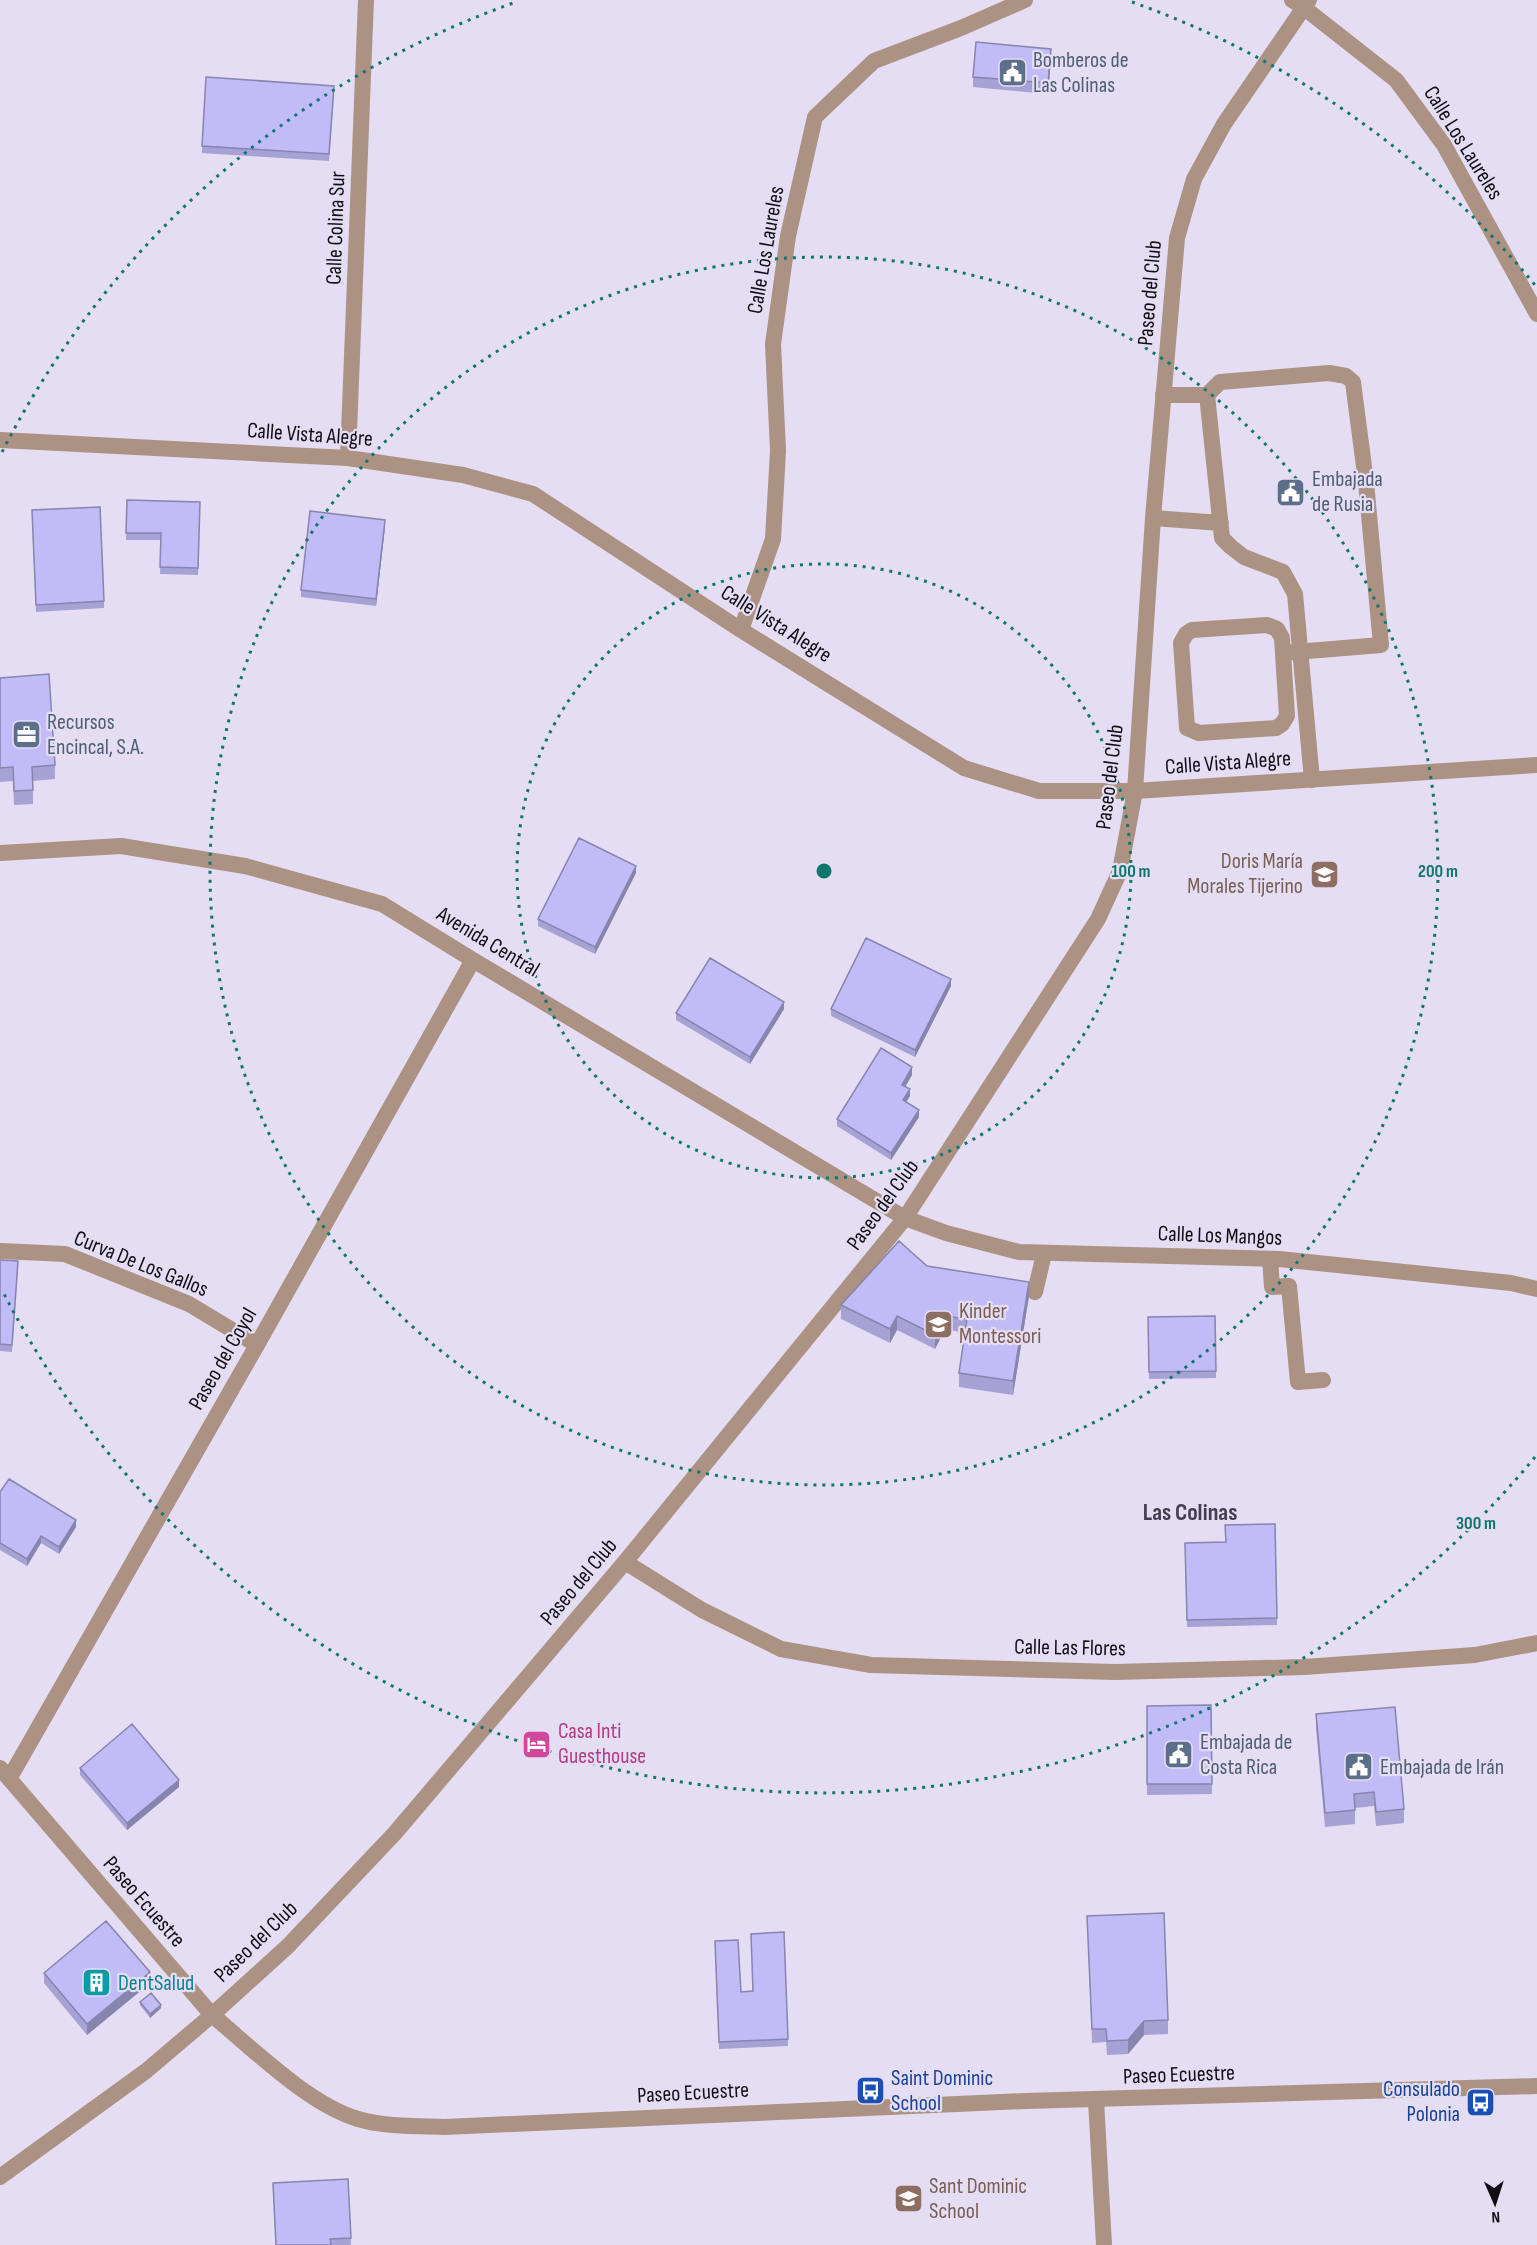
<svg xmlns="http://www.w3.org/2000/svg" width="1537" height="2245" viewBox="0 0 1537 2245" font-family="'Sofia Sans Condensed',sans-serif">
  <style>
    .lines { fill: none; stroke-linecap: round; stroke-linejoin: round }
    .minor { stroke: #ab9282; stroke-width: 16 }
    .tertiary { stroke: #ab9282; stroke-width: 16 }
    .wall { fill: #a6a2d5 }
    .shaded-wall { fill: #8784ae }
    .building { fill: #c1bcf8; stroke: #8784ae; stroke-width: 1.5 }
    .ring { fill: none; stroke: #0f766e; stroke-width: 3; stroke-dasharray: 3 6 }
    .labels { text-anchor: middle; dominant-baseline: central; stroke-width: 4.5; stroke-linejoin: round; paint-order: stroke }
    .service-label { font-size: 22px; fill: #4e5e75; stroke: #e5ddf3; text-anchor: start }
    .street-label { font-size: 22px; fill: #100e15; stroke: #e5ddf3 }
    .education-label { font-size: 22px; fill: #785e54; stroke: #e5ddf3; text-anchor: start }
    .hotel-label { font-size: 22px; fill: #b23c85; stroke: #e5ddf3; text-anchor: start }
    .culture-label { font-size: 22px; fill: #0d838f; stroke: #e5ddf3; text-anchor: start }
    .transit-label { font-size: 22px; fill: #164399; stroke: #e5ddf3; text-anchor: start }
    .neighbourhood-label { font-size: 24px; font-weight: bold; fill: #453e4f; stroke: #e5ddf3 }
    .centre { fill: #0f766e; stroke: #e5ddf3; stroke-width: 3 }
    .ring-label { font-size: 18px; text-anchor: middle; font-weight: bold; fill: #0f766e; stroke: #e5ddf3; stroke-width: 4.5; stroke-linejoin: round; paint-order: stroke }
  </style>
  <rect width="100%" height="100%" fill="#e5ddf3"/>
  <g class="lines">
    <!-- minor -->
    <path class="minor" d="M1292,0L1303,7L1396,80L1444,145L1537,314
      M1163,395H1207L1220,382L1329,373L1346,376L1353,382L1366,482L1381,645L1283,653
      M1207,395L1222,538L1231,547L1244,557L1283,572L1295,594L1312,780
      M0,440L348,458L463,475L533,494L741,630L964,768L1039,791H1135
      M348,458L366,0
      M1153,518L1221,523
      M1267,625L1277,629L1282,638L1287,716L1282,724L1276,728L1199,733L1187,728L1181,643L1186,634L1192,630Z
      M741,630L773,539L778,451L773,344L788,236L815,117L874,61L961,28L1025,0
      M0,853L121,846L245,866L382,904L473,960L905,1218
      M0,1251L65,1254L189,1304L257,1345
      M1270,1259L1272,1287L1289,1286L1298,1382L1323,1380
      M1035,1292L1044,1254
      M625,1562L702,1610L781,1649L871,1665L1115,1672L1304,1667L1475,1655L1537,1643
      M0,1768L212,2015
      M9,1779L257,1345L473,960
      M1096,2100L1104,2245"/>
    <!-- tertiary -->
    <path class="tertiary" d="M1135,791L1537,765
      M905,1218L946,1233L1019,1252L1279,1259L1511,1283L1537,1289
      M212,2015C253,2049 308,2104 358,2119C386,2127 417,2126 445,2127L1026,2101L1537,2086
      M0,2177L146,2071L212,2015L288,1946L395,1833L625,1562L905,1218L1098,919L1120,871L1135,791L1153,518L1177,238L1194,179L1224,124L1309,0"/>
  </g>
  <!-- wall -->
  <path class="wall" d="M1051,59L1048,94L973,87V77Z
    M334,93L329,161L202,153V146Z
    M127,500L200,502L198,575L160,574L161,540H126Z
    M32,517L104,601V608L36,612Z
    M385,527L376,606L301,597V590Z
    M0,678L55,765V779L33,781V804L14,805L13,781L0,782Z
    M636,873L595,954L538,926V919Z
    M951,986L915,1057L831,1016V1009Z
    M784,1009L750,1064L676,1020V1013Z
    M912,1075L905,1087L910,1096L906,1102L919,1117L891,1160L837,1126V1119Z
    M0,1260L18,1268L12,1352L0,1351Z
    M927,1266L1029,1296L1013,1395L959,1387V1373L965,1333L945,1329L935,1349L897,1330L890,1343L841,1319V1305Z
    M1215,1316L1216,1378L1149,1379L1148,1317Z
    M0,1492L76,1527L59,1554L41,1543L27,1566L0,1550Z
    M1275,1524L1277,1625L1187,1627L1185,1543L1226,1542Z
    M1211,1705L1212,1794L1147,1795V1706Z
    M1316,1714L1404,1809V1823L1376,1826L1374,1806L1355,1808V1824L1325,1827L1316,1728Z
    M80,1768L179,1787L127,1830L80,1775Z
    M1087,1916L1168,2020V2034L1144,2035L1128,2054L1107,2055L1106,2042L1092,2043Z
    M784,1932L788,2046L719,2049L715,1941L741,1992L753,1991Z
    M44,1973L150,1983L87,2035L44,1983Z
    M140,2002L161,2008L150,2018L140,2005Z
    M273,2190L351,2238V2245H276Z"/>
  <!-- shaded-wall -->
  <path class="shaded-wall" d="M1051,49V59L1048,94V83Z
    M385,520V527L376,606V599Z
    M636,866V873L595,954V947Z
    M951,979V986L915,1057V1050Z
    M784,1002V1009L750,1064V1057Z
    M912,1067V1075L902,1092V1085Z
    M910,1089V1096L903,1107V1100Z
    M919,1110V1117L891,1160V1153Z
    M1029,1282V1296L1013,1395V1381Z
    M897,1316V1330L890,1343V1329Z
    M945,1316V1329L935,1349V1335Z
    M76,1520V1527L59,1554V1547Z
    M41,1536V1543L27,1566V1559Z
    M179,1780V1787L127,1830V1823Z
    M150,1972V1983L87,2035V2024Z
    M161,2005V2008L150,2018V2014Z
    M1144,2021V2035L1128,2054V2040Z"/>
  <!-- building -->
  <path class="building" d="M976,42L1051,49L1048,83L973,77Z
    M206,77L334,86L329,154L202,146Z
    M127,500L200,502L198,568L160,567L161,533H126Z
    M100,507L104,601L36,605L32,510Z
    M310,511L385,520L376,599L301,590Z
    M49,674L55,765L32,767L33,790L14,791L13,767L0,768V678Z
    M579,838L636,866L595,947L538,919Z
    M866,938L951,979L915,1050L831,1009Z
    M710,958L784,1002L750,1057L676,1013Z
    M881,1048L912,1067L902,1085L910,1089L903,1100L919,1110L891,1153L837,1119Z
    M899,1241L927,1266L1029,1282L1013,1381L959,1373L967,1319L945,1316L935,1335L897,1316L890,1329L841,1305Z
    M0,1260L18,1261L12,1345L0,1344Z
    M1215,1316L1216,1371L1149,1372L1148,1317Z
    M9,1479L76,1520L59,1547L41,1536L27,1559L0,1543V1492Z
    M1275,1524L1277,1618L1187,1620L1185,1543L1226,1542L1225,1525Z
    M1211,1705L1212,1784H1147V1706Z
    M1395,1707L1404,1809L1376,1812L1374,1792L1354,1794L1355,1810L1325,1813L1316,1714Z
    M132,1724L179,1780L127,1823L80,1768Z
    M1164,1913L1168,2020L1144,2021L1128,2040L1107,2041L1106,2029H1092L1087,1916Z
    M106,1921L150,1972L87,2024L44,1973Z
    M784,1932L788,2039L719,2042L715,1941L738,1940L741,1992L753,1991L751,1934Z
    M151,1993L161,2005L150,2014L140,2002Z
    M348,2179L351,2238L330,2239L331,2245H276L273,2183Z"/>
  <!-- distance rings -->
  <g class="ring">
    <circle cx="824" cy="871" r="307"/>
    <circle cx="824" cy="871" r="614"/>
    <path d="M1535 1457A922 922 0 0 1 2 1290M2 452A922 922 0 0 1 516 2M1132 2A922 922 0 0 1 1535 285"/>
  </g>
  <!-- icons -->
  <defs>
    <symbol id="civic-square" viewBox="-11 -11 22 22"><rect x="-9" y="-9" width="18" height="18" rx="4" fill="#5c6f8a" stroke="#e5ddf3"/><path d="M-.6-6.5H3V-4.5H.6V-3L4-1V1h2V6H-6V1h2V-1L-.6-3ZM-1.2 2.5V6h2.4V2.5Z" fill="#fff"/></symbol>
    <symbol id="office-square" viewBox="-11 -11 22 22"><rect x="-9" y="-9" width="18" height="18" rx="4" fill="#5c6f8a" stroke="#e5ddf3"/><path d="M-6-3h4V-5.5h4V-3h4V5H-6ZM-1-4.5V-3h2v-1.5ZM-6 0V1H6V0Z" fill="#fff"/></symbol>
    <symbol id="school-square" viewBox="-11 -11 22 22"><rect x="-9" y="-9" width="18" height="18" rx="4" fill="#8d6e63" stroke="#e5ddf3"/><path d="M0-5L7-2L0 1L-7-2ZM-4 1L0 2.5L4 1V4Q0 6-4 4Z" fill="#fff"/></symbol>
    <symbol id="hotel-square" viewBox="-11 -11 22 22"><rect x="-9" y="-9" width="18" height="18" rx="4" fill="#d1479c" stroke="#e5ddf3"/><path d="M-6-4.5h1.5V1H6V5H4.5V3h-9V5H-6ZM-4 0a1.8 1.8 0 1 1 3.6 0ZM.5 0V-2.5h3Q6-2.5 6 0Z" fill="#fff"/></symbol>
    <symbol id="building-square" viewBox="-11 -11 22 22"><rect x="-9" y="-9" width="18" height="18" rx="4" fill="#0f9aa8" stroke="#e5ddf3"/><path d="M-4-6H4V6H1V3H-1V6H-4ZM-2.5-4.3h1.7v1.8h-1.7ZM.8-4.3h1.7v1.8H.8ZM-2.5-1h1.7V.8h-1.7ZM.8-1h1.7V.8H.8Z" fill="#fff"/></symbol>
    <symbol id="bus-square" viewBox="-11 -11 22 22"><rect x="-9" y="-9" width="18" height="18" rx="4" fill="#1a4fb4" stroke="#e5ddf3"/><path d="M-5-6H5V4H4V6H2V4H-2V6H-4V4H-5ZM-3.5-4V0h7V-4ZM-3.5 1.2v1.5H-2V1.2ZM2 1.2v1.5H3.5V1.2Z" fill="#fff"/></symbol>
  </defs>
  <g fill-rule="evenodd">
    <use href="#civic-square" x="996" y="56" width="33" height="33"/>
    <use href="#civic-square" x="1274" y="476" width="33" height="33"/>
    <use href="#office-square" x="10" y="718" width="33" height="33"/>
    <use href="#school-square" x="1308" y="858" width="33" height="33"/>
    <use href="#school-square" x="922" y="1308" width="33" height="33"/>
    <use href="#hotel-square" x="520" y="1728" width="33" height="33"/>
    <use href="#civic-square" x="1162" y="1738" width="33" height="33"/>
    <use href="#civic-square" x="1342" y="1750" width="33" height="33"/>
    <use href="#building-square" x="80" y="1966" width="33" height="33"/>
    <use href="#bus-square" x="854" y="2074" width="33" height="33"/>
    <use href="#bus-square" x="1464" y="2086" width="33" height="33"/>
    <use href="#school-square" x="892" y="2182" width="33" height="33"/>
  </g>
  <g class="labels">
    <!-- service labels -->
    <g class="service-label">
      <text x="1033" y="60">Bomberos de<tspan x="1033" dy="25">Las Colinas</tspan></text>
      <text x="1312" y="479">Embajada<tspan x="1312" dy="25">de Rusia</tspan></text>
      <text x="47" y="722">Recursos<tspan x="47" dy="25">Encincal, S.A.</tspan></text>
      <text x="1200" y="1742">Embajada de<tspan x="1200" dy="25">Costa Rica</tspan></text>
      <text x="1380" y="1767">Embajada de Irán</text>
    </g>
    <!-- street labels -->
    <g class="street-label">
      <text transform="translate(1463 143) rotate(58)">Calle Los Laureles</text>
      <text transform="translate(336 228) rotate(-88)">Calle Colina Sur</text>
      <text transform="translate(766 250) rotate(-80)">Calle Los Laureles</text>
      <text transform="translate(1150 293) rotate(-85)">Paseo del Club</text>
      <text transform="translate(310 435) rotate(4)">Calle Vista Alegre</text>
      <text transform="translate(776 624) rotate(32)">Calle Vista Alegre</text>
      <text transform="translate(1228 763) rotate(-4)">Calle Vista Alegre</text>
      <text transform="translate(1110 777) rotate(-83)">Paseo del Club</text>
      <text transform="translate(488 942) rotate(31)">Avenida Central</text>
      <text transform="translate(883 1205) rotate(-54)">Paseo del Club</text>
      <text transform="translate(1220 1236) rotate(2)">Calle Los Mangos</text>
      <text transform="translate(141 1264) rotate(22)">Curva De Los Gallos</text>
      <text transform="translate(223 1359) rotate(-60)">Paseo del Coyol</text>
      <text transform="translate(579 1582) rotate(-50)">Paseo del Club</text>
      <text transform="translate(1070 1648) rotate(1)">Calle Las Flores</text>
      <text transform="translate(144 1902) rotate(49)">Paseo Ecuestre</text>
      <text transform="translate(256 1942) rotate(-44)">Paseo del Club</text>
      <text transform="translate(1179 2075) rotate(-2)">Paseo Ecuestre</text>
      <text transform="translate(693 2093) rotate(-3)">Paseo Ecuestre</text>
    </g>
    <!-- education labels -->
    <g class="education-label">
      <text x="1303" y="861" text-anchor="end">Doris María<tspan x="1303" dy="25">Morales Tijerino</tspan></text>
      <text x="959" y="1311">Kinder<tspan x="959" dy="25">Montessori</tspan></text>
      <text x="929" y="2186">Sant Dominic<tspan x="929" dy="25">School</tspan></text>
    </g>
    <!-- hotel labels -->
    <g class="hotel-label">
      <text x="558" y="1731">Casa Inti<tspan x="558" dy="25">Guesthouse</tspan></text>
    </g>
    <!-- culture labels -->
    <g class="culture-label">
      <text x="118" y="1983">DentSalud</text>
    </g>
    <!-- transit labels -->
    <g class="transit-label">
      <text x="891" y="2078">Saint Dominic<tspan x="891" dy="25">School</tspan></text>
      <text x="1460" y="2089" text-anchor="end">Consulado<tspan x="1460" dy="25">Polonia</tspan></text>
    </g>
    <!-- neighbourhood labels -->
    <g class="neighbourhood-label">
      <text x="1190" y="1512">Las Colinas</text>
    </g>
  </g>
  <circle cx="824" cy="871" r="9" class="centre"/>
  <g class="ring-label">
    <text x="1131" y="877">100 m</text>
    <text x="1438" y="877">200 m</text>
    <text x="1476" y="1529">300 m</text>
  </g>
  <!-- north arrow -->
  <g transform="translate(1495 2203) rotate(177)" stroke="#e5ddf3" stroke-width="4.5" paint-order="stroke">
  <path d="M0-4.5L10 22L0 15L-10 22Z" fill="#100e15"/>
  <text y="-9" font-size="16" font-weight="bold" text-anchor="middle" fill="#100e15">N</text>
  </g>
</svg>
